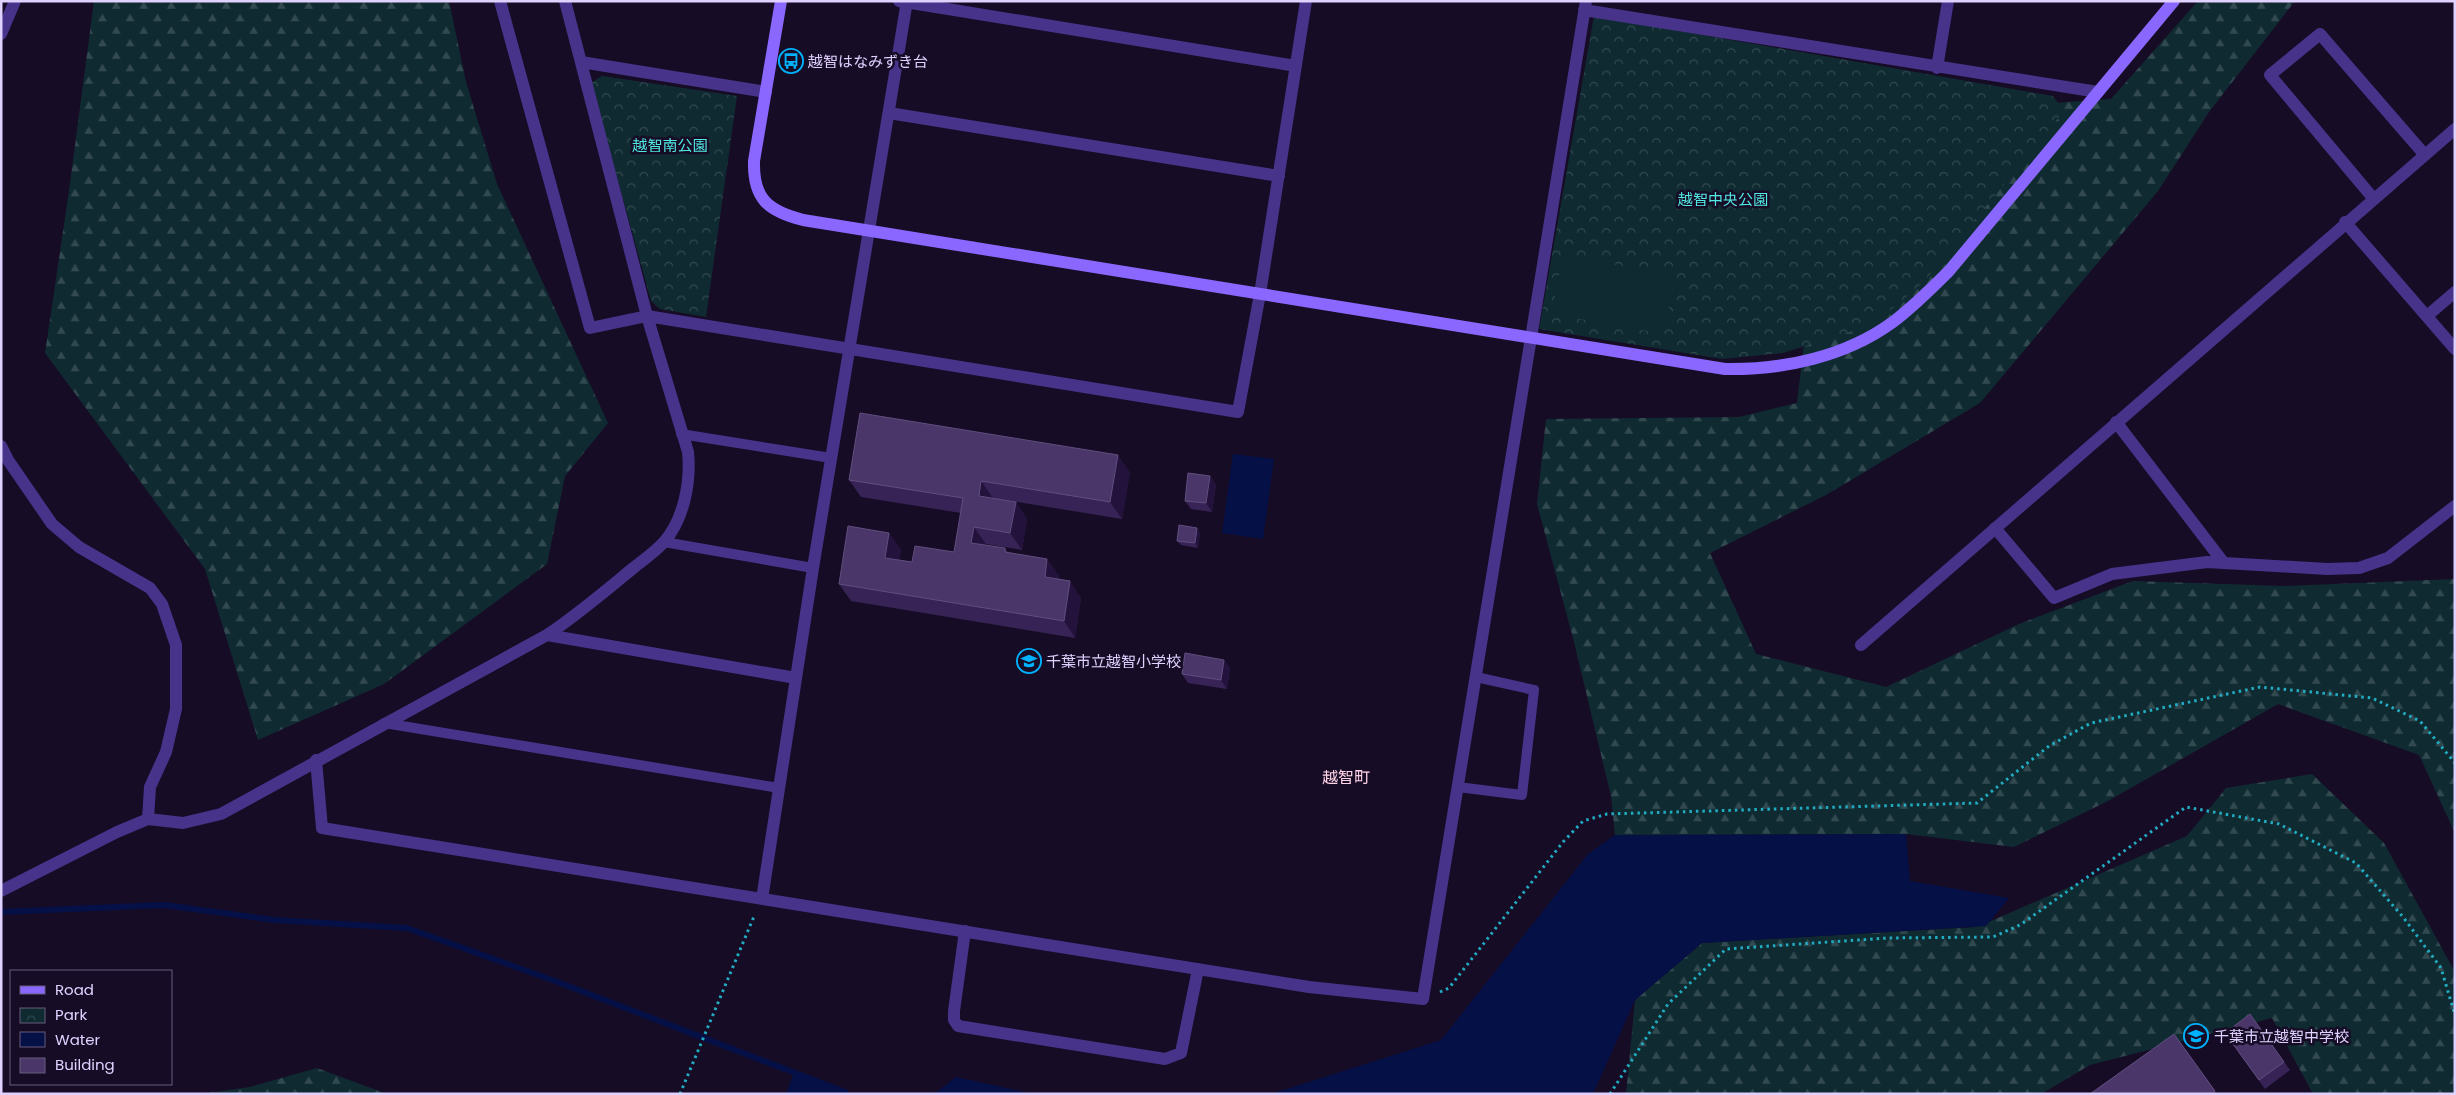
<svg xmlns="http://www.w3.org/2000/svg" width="2456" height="1095" viewBox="0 0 2456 1095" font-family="Poppins,'Noto Sans JP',sans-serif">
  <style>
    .forest { fill: url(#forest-firs) }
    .park { fill: url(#park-crowns) }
    .pitch { fill: #0f2b31 }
    .water { fill: #051047 }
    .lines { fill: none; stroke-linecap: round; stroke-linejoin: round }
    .stream { stroke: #051047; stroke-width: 6 }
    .path { stroke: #22acc2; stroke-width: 3; stroke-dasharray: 2.5 4; stroke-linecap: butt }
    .lane { stroke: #47338a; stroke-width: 10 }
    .street { stroke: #47338a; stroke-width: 12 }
    .secondary { stroke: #8a68ff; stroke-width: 12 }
    .wall { fill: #382356 }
    .shaded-wall { fill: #23123b }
    .building { fill: #4a3668; stroke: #614e80 }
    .labels { text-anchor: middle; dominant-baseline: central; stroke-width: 5; stroke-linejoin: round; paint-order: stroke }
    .poi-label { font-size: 15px; fill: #e0d1ff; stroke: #160c26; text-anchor: start }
    .park-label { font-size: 15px; fill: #51ebe3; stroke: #160c26 }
    .neighbourhood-label { font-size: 16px; fill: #ffd3e6; stroke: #160c26 }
  </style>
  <defs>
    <pattern id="forest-firs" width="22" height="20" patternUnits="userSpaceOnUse" patternTransform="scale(1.25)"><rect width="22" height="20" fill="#0f2b31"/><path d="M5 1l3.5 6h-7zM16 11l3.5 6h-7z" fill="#324950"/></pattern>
    <pattern id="park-crowns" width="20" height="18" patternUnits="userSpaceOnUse" patternTransform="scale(1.25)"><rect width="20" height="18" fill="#0f2b31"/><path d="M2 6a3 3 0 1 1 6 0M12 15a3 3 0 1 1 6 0" fill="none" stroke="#324950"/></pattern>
  </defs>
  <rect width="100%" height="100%" fill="#160c26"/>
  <!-- forest -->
  <path class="forest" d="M94,1H449L466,82L497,184L608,423L565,476L547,564L384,684L258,740L205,569L45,353L69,191Z
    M2198,1H2295L2209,112L2158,191L1980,403L1826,495L1710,553L1756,654L1886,687L2019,624L2133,581L2283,586L2455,579V833L2419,755L2278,704L2108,801L2014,847L1906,834L1615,835L1611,796L1573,638L1537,504L1546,419L1739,417L1797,403L1807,318L2012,106L2111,99Z
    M2312,774L2384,843L2455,972V1094H2313L2272,1018L2090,1065L2041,1094H1626L1635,1000L1702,943L1977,927L2187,836L2226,788Z
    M317,1068L387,1094H201L250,1087Z"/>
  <!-- park -->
  <path class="park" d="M1594,16L2053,96L2064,111L1924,282L1888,312L1850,332L1783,353L1722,359L1539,329Z
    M602,76L737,96L706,317L660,309L651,301L591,83Z"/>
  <!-- pitch -->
  <path class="pitch" d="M1563,255L1675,276L1664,334L1552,314Z"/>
  <!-- water -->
  <path class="water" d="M1233,454L1274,459L1263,539L1222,533Z
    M1906,834L1910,881L2009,898L1986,926L1702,943L1635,1000L1593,1094H1271L1441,1040L1588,854L1615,835Z
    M794,1073L848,1094H786Z
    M956,1077L1034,1094H934Z"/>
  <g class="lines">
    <!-- stream -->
    <path class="stream" d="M1,912L164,905L274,920L407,928L555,981L845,1092L844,1094"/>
    <!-- path -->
    <path class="path" d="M1440,992L1449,988L1563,842L1583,821L1607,814L1977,803L2049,746L2091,723L2260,687L2372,698L2420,721L2455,763
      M680,1094L755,914
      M1610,1094L1668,1004L1726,949L1888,938L1993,937L2020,925L2186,807L2279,824L2356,863L2403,917L2441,968L2455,1015"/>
    <!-- lane -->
    <path class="lane" d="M681,434L831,458
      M664,542L813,568
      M384,723L779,788
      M1458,787L1522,795L1534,690L1476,677"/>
    <!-- street -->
    <path class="street" d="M500,1L590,328L647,316L1238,412L1260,294L1306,1
      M899,1L1296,66
      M1584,10L2098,92
      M1,34L15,1
      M581,62L766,92
      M1937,68L1948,1
      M889,113L1279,176
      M2373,198L2270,75L2320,34L2424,154
      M2345,222L2455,349
      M2427,316L2455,292
      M2116,422L2223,562
      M1,446L8,460L52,524L79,547L150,588L162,604L176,645V709L166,752L150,787L148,819
      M1995,528L2054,598L2112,574L2207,562L2327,569L2359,568L2388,558L2455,506
      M547,635L796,678
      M1861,645L2455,129
      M316,760L322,828L1309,987L1423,999L1586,1
      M1,891L117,832L148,819L183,823L221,814L547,635C577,615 604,592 632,569C642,561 655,552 664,542C684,519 691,482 688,452L647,316L565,1
      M762,899L813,568L907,1
      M965,931L954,1011V1020L958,1026L1165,1059L1181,1053L1198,969"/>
    <!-- secondary -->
    <path class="secondary" d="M781,1L754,161C753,199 768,211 803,220L1725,369C1783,370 1845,357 1893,322C1913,307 1931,289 1949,271L2174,1"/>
  </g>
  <!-- wall -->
  <path class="wall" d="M1130,472L1122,519L993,498L1016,502L1027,519L1022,550L986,544L985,545L1005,548L1008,553L1047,559L1059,576V579L1081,598L1075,638L851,601L839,584L889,533L901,550L899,560L912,562L954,552L961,513L861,497L849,480Z
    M1210,476L1216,485L1212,512L1191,509L1185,501Z
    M1200,532L1198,548L1181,545L1177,541Z
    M1224,660L1230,668L1227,689L1188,683L1182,674Z
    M2250,1014L2290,1070L2265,1089L2225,1033Z
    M2174,1034L2217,1094H2090Z"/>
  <!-- shaded-wall -->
  <path class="shaded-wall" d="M1118,455L1130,472L1122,519L1110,502Z
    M1210,476L1216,485L1212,512L1206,503Z
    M981,481L993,498L979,496Z
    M1016,502L1027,519L1022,550L1010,533Z
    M974,527L986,544L983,560L971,543Z
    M1197,528L1200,532L1198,548L1195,543Z
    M889,533L901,550L897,575L885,558Z
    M1047,559L1059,576L1056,594L1045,577Z
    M1070,581L1081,598L1075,638L1064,621Z
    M1224,660L1230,668L1227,689L1221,680Z"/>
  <!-- building -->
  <path class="building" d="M860,413L1118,455L1110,502L981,481L979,496L1016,502L1010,533L974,527L971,543L1005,548V552L1047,559L1045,577L1070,581L1064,621L839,584L848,526L889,533L885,558L912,562L915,546L954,552L963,498L849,480Z
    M1188,473L1210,476L1206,503L1185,501Z
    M1179,525L1197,528L1195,543L1177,541Z
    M1185,653L1224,660L1221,680L1182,674Z
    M2250,1014L2284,1062L2259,1080L2225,1033Z
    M2174,1034L2215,1091L2211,1094H2090Z"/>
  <!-- icons -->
  <defs>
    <symbol id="bus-ring" viewBox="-11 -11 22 22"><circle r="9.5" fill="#160c26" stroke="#00b1fc" stroke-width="1.5"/><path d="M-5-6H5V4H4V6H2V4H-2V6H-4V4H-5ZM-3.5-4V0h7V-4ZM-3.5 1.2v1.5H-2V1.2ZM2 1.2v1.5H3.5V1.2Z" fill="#00b1fc"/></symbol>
    <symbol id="school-ring" viewBox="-11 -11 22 22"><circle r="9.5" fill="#160c26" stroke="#00b1fc" stroke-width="1.5"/><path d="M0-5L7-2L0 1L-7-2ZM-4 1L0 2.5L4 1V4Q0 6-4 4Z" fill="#00b1fc"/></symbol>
  </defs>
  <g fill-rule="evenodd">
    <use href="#bus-ring" x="777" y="47" width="28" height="28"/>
    <use href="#school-ring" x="1015" y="647" width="28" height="28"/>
    <use href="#school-ring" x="2182" y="1022" width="28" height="28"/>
  </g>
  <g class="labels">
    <!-- poi labels -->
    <g class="poi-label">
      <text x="808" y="61">越智はなみずき台</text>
      <text x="1046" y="661">千葉市立越智小学校</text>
      <text x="2214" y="1036">千葉市立越智中学校</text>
    </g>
    <!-- park labels -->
    <g class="park-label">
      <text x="670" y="145">越智南公園</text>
      <text x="1723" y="199">越智中央公園</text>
    </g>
    <!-- neighbourhood labels -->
    <g class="neighbourhood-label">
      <text x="1346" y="777">越智町</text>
    </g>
  </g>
  <!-- border -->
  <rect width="2456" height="1095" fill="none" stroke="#e0d1ff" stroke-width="5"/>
  <!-- legend -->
  <rect x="10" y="970" width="162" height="115" fill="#160c26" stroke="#675b7d"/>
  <rect x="20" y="986" width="25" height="8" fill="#8a68ff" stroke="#675b7d"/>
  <text x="55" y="995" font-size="15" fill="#e0d1ff">Road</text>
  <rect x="20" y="1008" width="25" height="15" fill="url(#park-crowns)" stroke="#675b7d"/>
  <text x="55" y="1020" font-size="15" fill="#e0d1ff">Park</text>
  <rect x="20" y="1032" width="25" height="15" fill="#051047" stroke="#675b7d"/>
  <text x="55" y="1045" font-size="15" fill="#e0d1ff">Water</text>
  <rect x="20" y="1058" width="25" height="15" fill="#4a3668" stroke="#675b7d"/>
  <text x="55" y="1070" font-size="15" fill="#e0d1ff">Building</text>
</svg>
